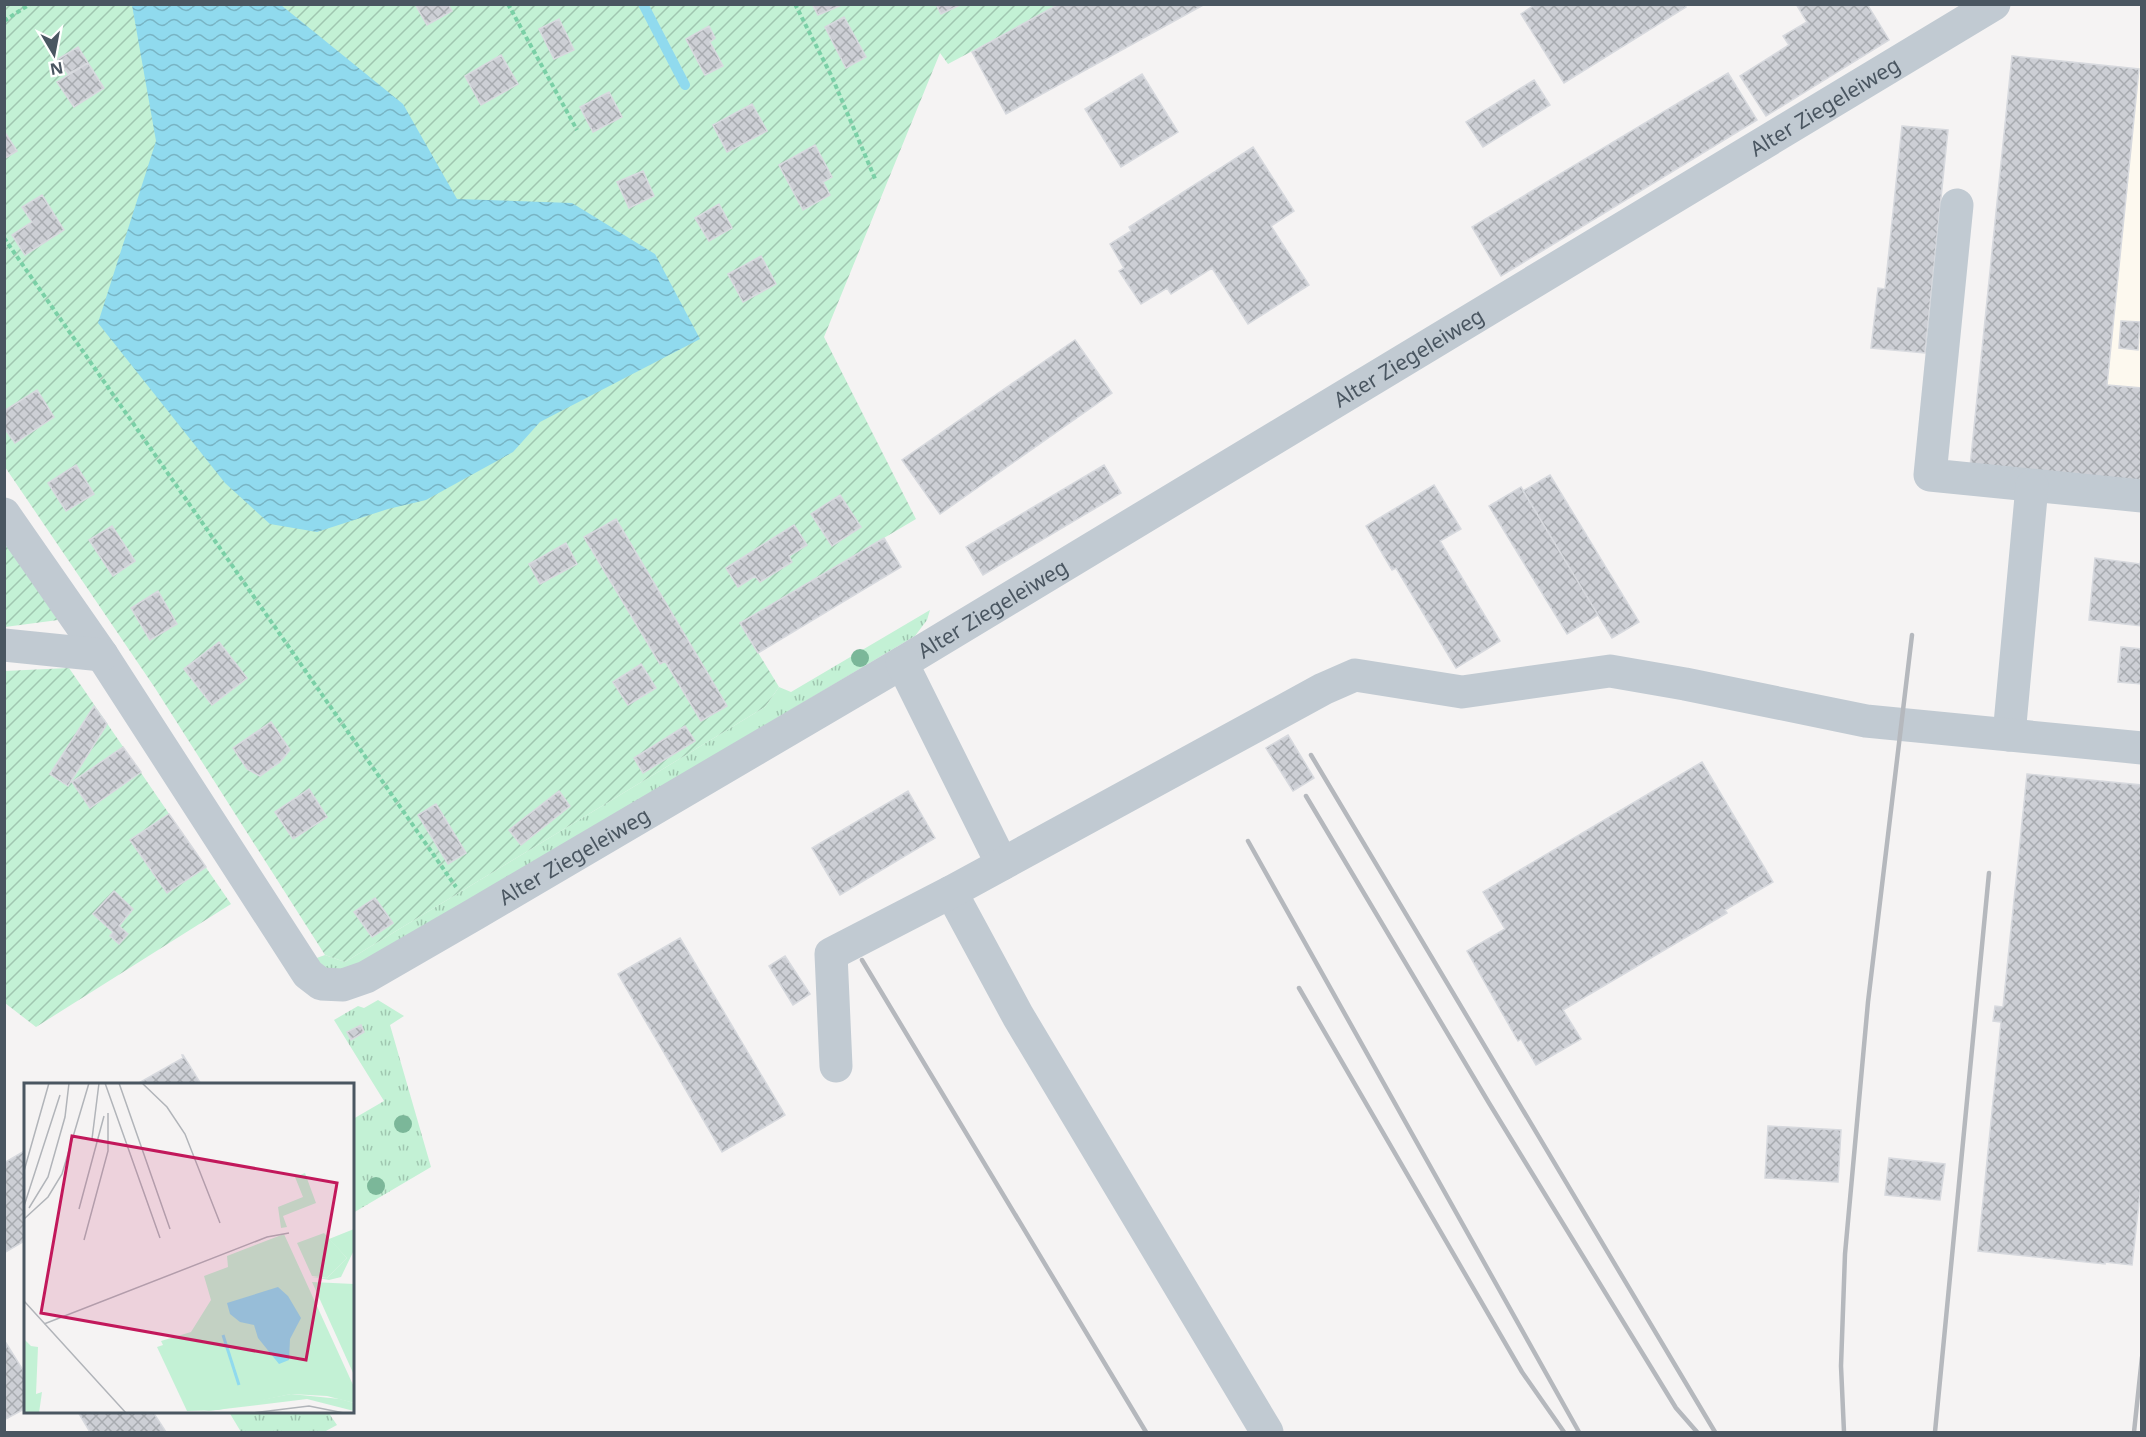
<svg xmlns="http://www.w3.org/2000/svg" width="2146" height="1437" viewBox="0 0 2146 1437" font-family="'Noto Sans',sans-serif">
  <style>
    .commercial { fill: #fdf9ef }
    .grass { fill: url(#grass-tufts) }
    .garden { fill: url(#garden-furrows) }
    .water { fill: url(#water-waves) }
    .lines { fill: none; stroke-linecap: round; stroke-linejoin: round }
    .stream { stroke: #90daee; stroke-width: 10 }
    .building { fill: url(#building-cross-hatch); stroke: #d7d9de; stroke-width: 1.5 }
    .path { stroke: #7ad0a6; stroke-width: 4; stroke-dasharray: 4.5 3; stroke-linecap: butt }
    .minor { stroke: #c1cad2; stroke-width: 33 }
    .rail { stroke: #b5b8bd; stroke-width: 4.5 }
    .tree { fill: #7bb799 }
    .labels { text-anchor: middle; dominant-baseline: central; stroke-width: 4.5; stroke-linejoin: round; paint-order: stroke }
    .street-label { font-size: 21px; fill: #4a5661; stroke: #fff }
    .inset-river { fill: none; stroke: #90daee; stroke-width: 3 }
    .inset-road { fill: none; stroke: #b1b4b9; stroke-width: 1.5 }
    .view { fill: #c2185b; fill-opacity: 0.15; stroke: #c2185b; stroke-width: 3 }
    .inset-edge { fill: none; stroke: #4a5661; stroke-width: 3 }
  </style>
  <defs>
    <pattern id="grass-tufts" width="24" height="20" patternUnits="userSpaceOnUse" patternTransform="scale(1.5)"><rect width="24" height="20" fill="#c3f1d5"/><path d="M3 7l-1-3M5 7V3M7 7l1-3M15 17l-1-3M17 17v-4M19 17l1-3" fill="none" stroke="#a0c6b0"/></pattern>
    <pattern id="garden-furrows" width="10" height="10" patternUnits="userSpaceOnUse" patternTransform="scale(1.5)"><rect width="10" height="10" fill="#c3f1d5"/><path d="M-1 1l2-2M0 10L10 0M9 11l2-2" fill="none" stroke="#a0c6b0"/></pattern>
    <pattern id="water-waves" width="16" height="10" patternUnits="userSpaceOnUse" patternTransform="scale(1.5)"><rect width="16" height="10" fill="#90daee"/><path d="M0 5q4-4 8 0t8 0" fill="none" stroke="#78b4c4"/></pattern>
    <pattern id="building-cross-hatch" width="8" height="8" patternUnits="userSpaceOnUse" patternTransform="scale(1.5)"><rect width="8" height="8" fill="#cdcfd5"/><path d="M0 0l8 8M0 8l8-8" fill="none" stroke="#a8abb0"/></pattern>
  </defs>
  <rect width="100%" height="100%" fill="#f5f3f3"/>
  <!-- commercial -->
  <path class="commercial" d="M2141,47V388L2107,385Z"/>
  <!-- grass -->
  <path class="grass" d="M930,610L927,620L915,636L341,977L311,960L325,955L345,962L765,707L779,687L791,692Z
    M378,1000L404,1016L390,1025L431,1167L353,1213V1119L384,1101L334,1020L358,1006L364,1008Z
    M229,1412H328L337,1425L324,1432H241Z"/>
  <!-- garden -->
  <path class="garden" d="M4,5H1059L948,64L940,53L824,337L916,519L740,623L779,687L765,707L345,962L325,955L155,688L5,467Z
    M5,542L58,620L5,627Z
    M69,668L231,904L36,1027L5,1003L4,671Z"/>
  <!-- water -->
  <path class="water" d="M281,5L403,104L457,199L572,203L655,254L700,339L540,422L513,452L426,500L388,509L317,532L270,524L225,483L98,323L156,141L132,5Z"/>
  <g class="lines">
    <!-- stream -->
    <path class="stream" d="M643,4L685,85"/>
  </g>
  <!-- building -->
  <path class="building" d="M415,4H448L452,11L427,25Z
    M812,4H842V5L818,15Z
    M936,4H962L941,14Z
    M1059,4H1205L1006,114L972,52Z
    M1536,4H1684L1686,7L1564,83L1521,14Z
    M1796,4H1867L1889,40L1766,116L1740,76L1789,45L1783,36L1807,22Z
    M844,17L866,57L846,68L825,27Z
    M559,19L574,50L554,59L539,29Z
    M709,26L715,38L710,42L723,66L705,75L686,39Z
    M78,47L88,63L68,74L58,59Z
    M501,55L518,84L481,105L465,76Z
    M2012,56L2139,69L2107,385L2142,388V485L1970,467Z
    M88,63L104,88L74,107L57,82Z
    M1728,73L1757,120L1501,276L1472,227Z
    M1142,74L1178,132L1121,167L1085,109Z
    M1534,80L1550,105L1483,147L1466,122Z
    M609,92L622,117L593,132L580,107Z
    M752,104L767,131L727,152L713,125Z
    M1902,126L1948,130L1925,353L1871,348L1878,288L1885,289Z
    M4,131L17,151L4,159Z
    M815,145L832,177L823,182L830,195L803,210L779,165Z
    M1253,147L1294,211L1271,226L1309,285L1248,324L1212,268L1171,294L1167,288L1141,304L1119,271L1124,268L1110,244L1131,231L1129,227Z
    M643,171L654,196L629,208L617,182Z
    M42,195L64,230L25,255L12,235L32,222L22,207Z
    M719,204L732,228L709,241L695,218Z
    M761,256L776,284L743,302L728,274Z
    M2121,321L2140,322L2138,350L2119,348Z
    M1075,340L1112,393L940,514L902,460Z
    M37,390L54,417L15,443L4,428V411Z
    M76,465L94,494L66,511L48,483Z
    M1104,465L1121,493L983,575L966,547Z
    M1550,475L1639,622L1612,638L1523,491Z
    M1434,485L1461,529L1440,541L1500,641L1456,668L1396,568L1392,570L1366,526Z
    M1521,487L1598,615L1567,634L1489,506Z
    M840,495L861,527L832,546L811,514Z
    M616,519L727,706L701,721L665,661L660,664L584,537Z
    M794,525L807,545L789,556L792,562L760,582L755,576L738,587L726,568Z
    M112,526L135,561L113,576L89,540Z
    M884,538L901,567L758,653L740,623Z
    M566,543L577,564L540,584L529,564Z
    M2142,553V626L2089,620L2095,558L2140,564Z
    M158,591L177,624L150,640L131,608Z
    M219,642L247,678L212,705L184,669Z
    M2121,647L2142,649V684L2118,682Z
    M641,664L656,688L628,705L613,682Z
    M94,706L107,724L68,786L50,774Z
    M271,722L290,750L280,762L260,776L247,769L233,748Z
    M685,726L695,741L643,773L634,758Z
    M1288,735L1314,778L1293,791L1266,748Z
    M123,747L141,772L90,808L72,782Z
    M1702,762L1773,882L1725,910L1727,913L1563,1010L1581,1039L1536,1065L1521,1039L1518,1041L1467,951L1505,929L1483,892Z
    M2027,774L2142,785V1176L2132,1265L2105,1262V1264L1978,1251L2001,1022L1993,1021L1995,1006L2003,1007Z
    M309,789L327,817L293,839L275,812Z
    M559,791L570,806L521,845L509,830Z
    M908,791L935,838L840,895L812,848Z
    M436,804L466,853L448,864L418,815Z
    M169,814L206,867L167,893L130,840Z
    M114,891L133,909L119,926L128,934L119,944L110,936L113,932L93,914Z
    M375,898L393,923L372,937L354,912Z
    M680,938L785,1115L722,1152L618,974Z
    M785,956L810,994L793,1005L769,966Z
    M361,1025L364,1032L351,1040L347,1032Z
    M182,1055H183L201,1084H137L183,1058Z
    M1768,1126L1841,1130L1838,1182L1765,1178Z
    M26,1150V1240L4,1253V1163Z
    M1889,1158L1945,1164L1940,1200L1885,1195Z
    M6,1343L26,1375V1408L4,1420V1344Z
    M78,1412H153L166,1432H90Z"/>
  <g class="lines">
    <!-- path -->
    <path class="path" d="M508,4L577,130
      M795,4L832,77L876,181
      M4,21L30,4
      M4,238L456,887"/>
    <!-- minor -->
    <g class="minor">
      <path d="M1957,205L1930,475L2142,496"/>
      <path id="s1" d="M4,514L102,655L308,974L321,984L343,985L366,977L475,914L902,663L1994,4"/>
      <path d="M4,645L102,655"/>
      <path d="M902,663L1002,864"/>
      <path d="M2009,735L2032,486"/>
      <path d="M951,892L1018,1016L1267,1432"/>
      <path d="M836,1066L831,954L951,892L1323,689L1355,675L1462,692L1610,671L1685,684L1866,721L2142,748"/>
    </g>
    <!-- rail -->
    <path class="rail" d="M1311,755L1715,1432
      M1306,796L1489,1103L1676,1408L1697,1432
      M1248,841L1579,1432
      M862,960L1146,1432
      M1299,988L1522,1372L1564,1432
      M1844,1432L1841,1366L1845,1254L1868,1002L1912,635
      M1935,1432L1989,873
      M2134,1432L2142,1357"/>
  </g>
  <!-- trees -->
  <g class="tree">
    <circle cx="860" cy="658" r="9"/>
    <circle cx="403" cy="1124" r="9"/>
    <circle cx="376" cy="1186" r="9"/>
  </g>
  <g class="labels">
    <!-- street labels -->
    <g class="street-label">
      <text stroke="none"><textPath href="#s1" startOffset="2313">Alter Ziegeleiweg</textPath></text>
      <text stroke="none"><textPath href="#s1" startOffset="1827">Alter Ziegeleiweg</textPath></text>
      <text stroke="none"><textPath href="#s1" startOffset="1341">Alter Ziegeleiweg</textPath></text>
      <text stroke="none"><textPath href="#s1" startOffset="855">Alter Ziegeleiweg</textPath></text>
    </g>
  </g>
  <!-- overview -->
  <g transform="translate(24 1083)">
    <rect width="330" height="330" fill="#f5f3f3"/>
    <path d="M281,90L292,120L259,133L263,144L257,145L254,124L279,114L271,94ZM330,146V167L317,194L305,197L288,194L303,195L323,175L305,156ZM267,311L316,316L330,320V328L283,316L175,329Z" fill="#c3f1d5"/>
    <path d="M300,150L323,175L303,195L288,193L273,160ZM260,151L330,304V320L303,313L267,311L194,327L163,328L133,264L139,262L137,258L167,249L187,217L180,193L204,184L203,173ZM288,199L330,201V292ZM0,256L7,263L14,264L12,311L18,309L15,330H0Z" fill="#c3f1d5"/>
    <path d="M254,204L264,213L277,235L266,256L265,277L255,281L234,255L230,242L216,239L206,231L203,220Z" fill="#90daee"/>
    <path class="inset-river" d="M199,252L215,302"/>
    <path class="inset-road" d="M81,0L136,155M95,0L146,146M118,0L143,24L161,51L196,140M68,56L75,0M0,88L25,0M0,123L36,12M5,125L24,94L41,34L45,0M55,126L80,33M0,136L24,114L38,91L65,0M60,157L84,68V30M0,218L102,330M20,241L243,154L265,150M228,330L285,323L320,330"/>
    <path class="view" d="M48,53L313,100L282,277L17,230Z"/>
    <rect width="330" height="330" class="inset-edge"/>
  </g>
  <!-- border -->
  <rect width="2146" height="1437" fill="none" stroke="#4a5661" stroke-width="12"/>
  <!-- north arrow -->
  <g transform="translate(54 54) rotate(170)" stroke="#ffffff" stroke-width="4.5" paint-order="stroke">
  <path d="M0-4.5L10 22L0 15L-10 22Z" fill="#4a5661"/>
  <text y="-9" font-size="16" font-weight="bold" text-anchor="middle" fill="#4a5661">N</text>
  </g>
</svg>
